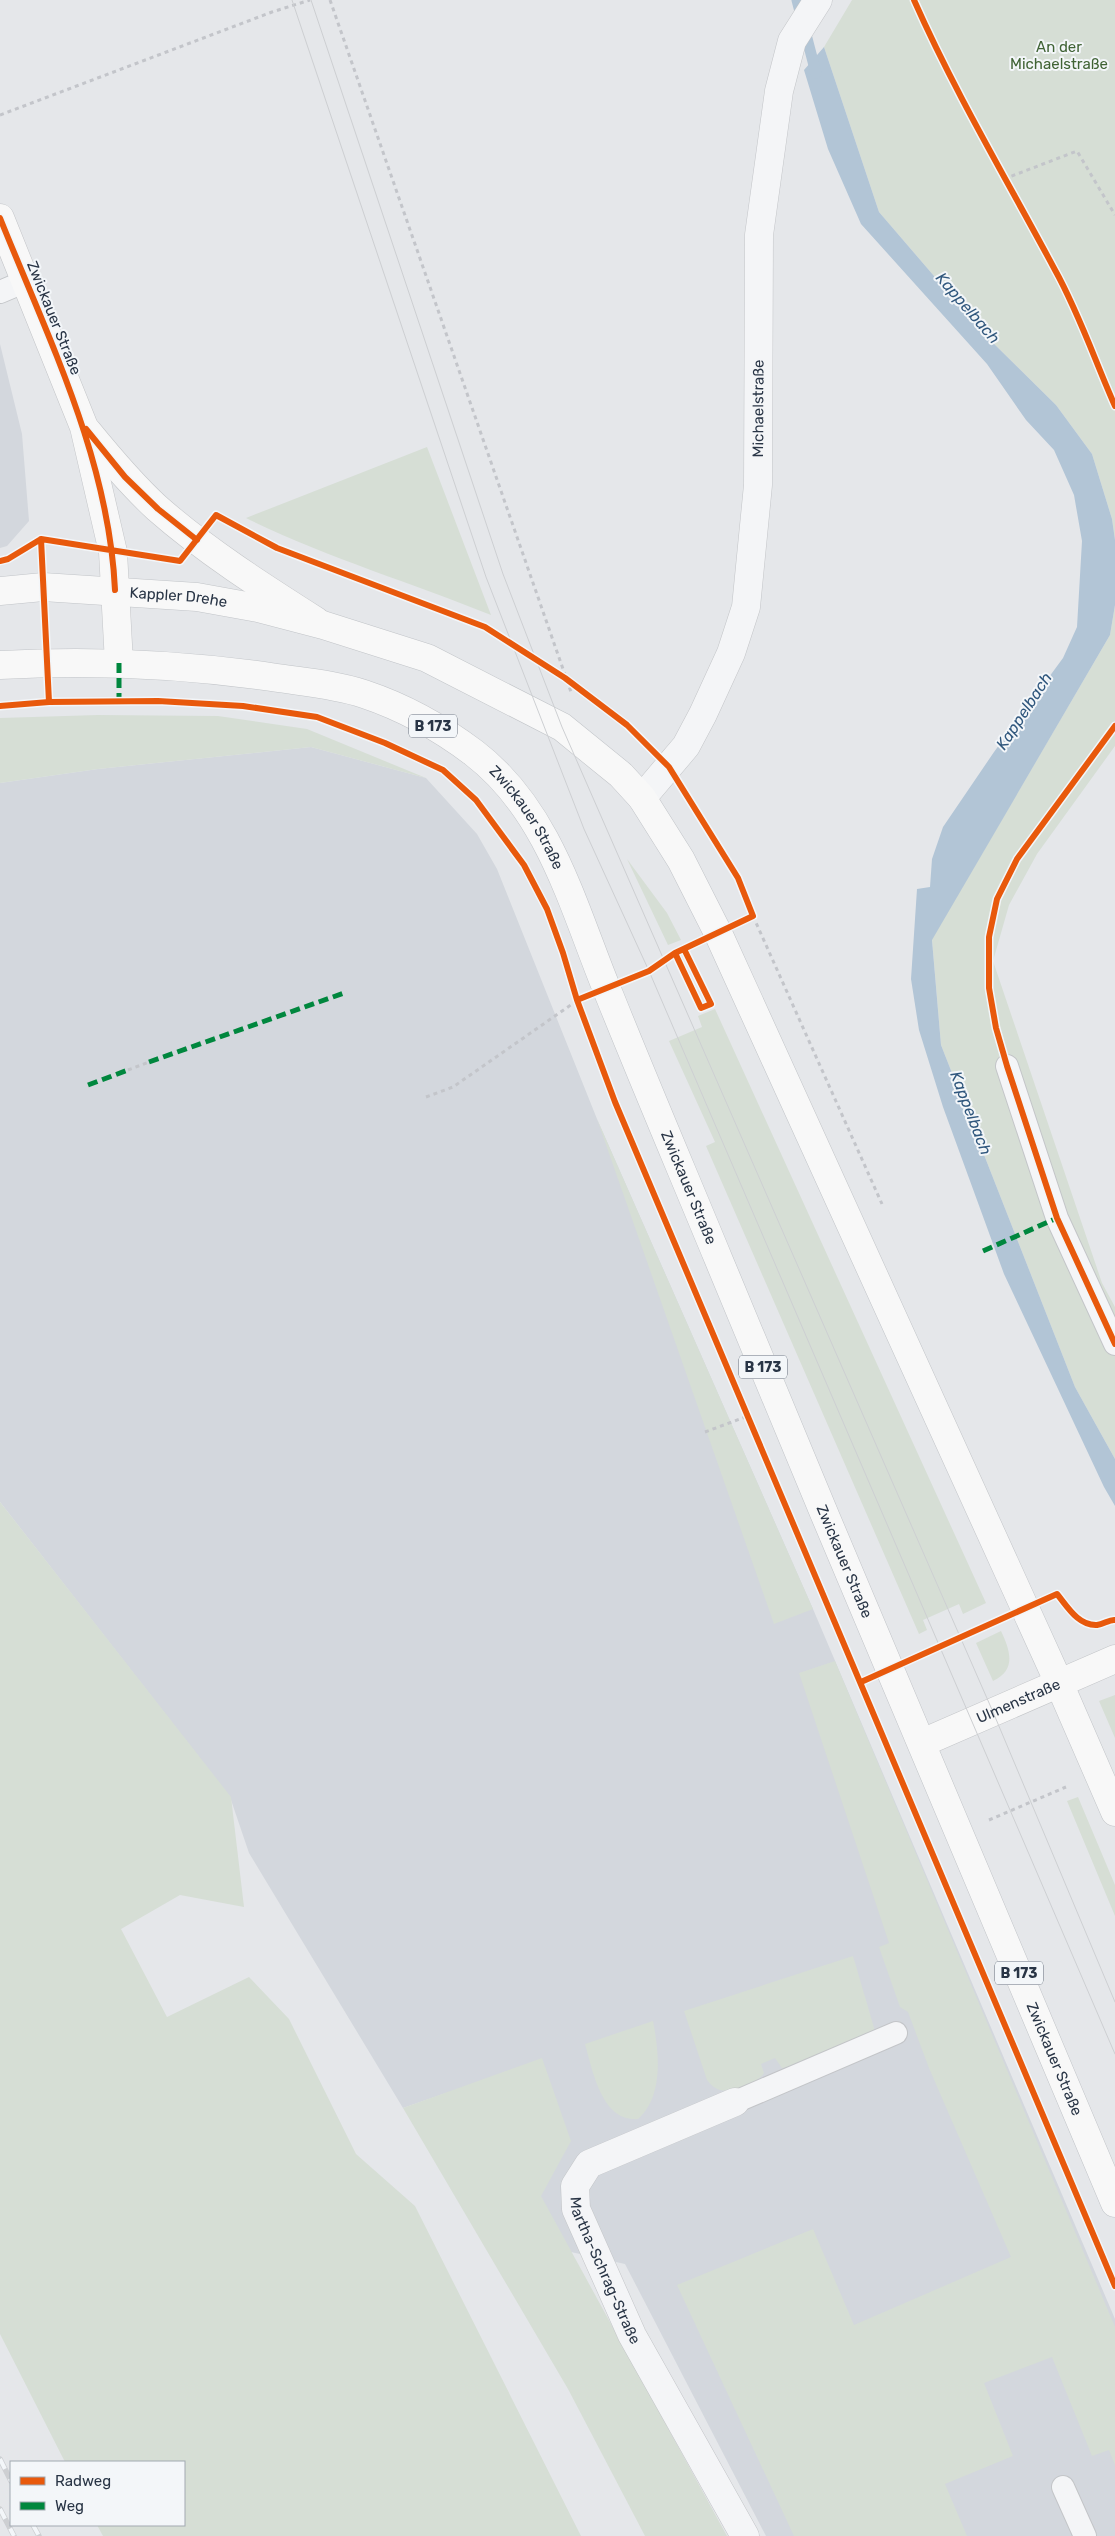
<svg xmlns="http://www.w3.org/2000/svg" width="1115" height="2536" viewBox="0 0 1115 2536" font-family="Rubik,sans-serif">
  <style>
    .built { fill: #d3d7dd }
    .green { fill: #d6ded5 }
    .water { fill: #b2c5d6 }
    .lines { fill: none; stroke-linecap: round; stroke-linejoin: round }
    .stream { stroke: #b2c5d6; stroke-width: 11 }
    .lane-casing { stroke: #c3c5c8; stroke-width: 24 }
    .street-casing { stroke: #c3c5c8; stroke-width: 29 }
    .secondary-casing { stroke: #c3c5c8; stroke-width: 29 }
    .primary-casing { stroke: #c1c4c8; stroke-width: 29 }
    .path { stroke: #c3c5ca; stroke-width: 3; stroke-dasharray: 4 4; stroke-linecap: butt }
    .lane { stroke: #f4f5f7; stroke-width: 22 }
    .street { stroke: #f4f5f7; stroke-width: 28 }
    .secondary { stroke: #f8f8f8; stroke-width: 28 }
    .primary { stroke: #f8f8f8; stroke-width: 28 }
    .tram { stroke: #cdcfd2; stroke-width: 1 }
    .rail-casing { stroke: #cdcfd2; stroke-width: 5.5 }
    .rail { stroke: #f3f6f9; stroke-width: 4; stroke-dasharray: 11; stroke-linecap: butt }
    .quiet { stroke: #00873e; stroke-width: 5; stroke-dasharray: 10 5; stroke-linecap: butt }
    .cycleway-casing { stroke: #f3f6f9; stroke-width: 9 }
    .cycleway { stroke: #e8590c; stroke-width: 6 }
    .labels { text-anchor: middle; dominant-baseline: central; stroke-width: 4; stroke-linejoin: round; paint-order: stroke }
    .shield { fill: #f3f6f9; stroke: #666f7c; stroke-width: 1 }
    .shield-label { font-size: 14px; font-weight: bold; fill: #293546 }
    .park-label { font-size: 15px; fill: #406335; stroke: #f3f6f9 }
    .street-label { font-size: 15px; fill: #293546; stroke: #f3f6f9 }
    .water-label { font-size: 16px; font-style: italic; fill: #30577d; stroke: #f3f6f9 }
  </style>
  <rect width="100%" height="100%" fill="#e5e7ea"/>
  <!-- built -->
  <path class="built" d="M0,344L22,434L29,521L7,546L0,548Z
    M311,747L426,778L477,834L497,869L597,1119L813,1609L1115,2319V2536H766L625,2264L571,2252L446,2093L403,2108L249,1853L230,1797L0,1502V783L98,769Z"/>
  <!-- green -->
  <path class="green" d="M852,0H1115V540L1112,519L1092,454L1056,405L983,333L879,212L824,47Z
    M427,447L491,615C410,582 325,557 246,518Z
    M1115,605V746L1037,854L1009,905L993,961L1102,1283L1115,1307V1459L1075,1387L941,1045L932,939L1110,635Z
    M98,715L218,716L307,729L426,778L311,747L98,769L0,783V718Z
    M627,859L667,913L681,940L668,945Z
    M715,1009L986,1603L963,1614L959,1604L923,1620L927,1630L919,1634L706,1146L715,1142L669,1041L702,1027L698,1016Z
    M597,1119L813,1609L774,1624Z
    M0,1502L231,1797L244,1907L180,1895L121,1929L167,2017L249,1977L289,2019L356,2154L415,2206L581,2536H103L97,2525H184V2462H65L0,2334Z
    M1001,1631C1010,1650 1017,1670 993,1681L976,1643Z
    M835,1661L1115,2327V2465L1109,2450L1092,2456L1052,2357L984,2383L1013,2456L945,2484L967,2536H794L677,2285L813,2229L854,2325L1011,2257L929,2068L908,2012L900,2007L879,1947L889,1943L799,1673Z
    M1115,1695V1738L1099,1701Z
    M1078,1797L1115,1885V1916L1067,1801Z
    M853,1956L875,2031L788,2067L782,2068L775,2058L761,2064L764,2073C758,2083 732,2093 720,2090C714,2088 711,2085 707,2080L684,2011Z
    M653,2021C659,2052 664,2096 638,2119C602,2122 593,2072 585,2044Z
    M542,2058L571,2141L541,2196L727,2536H645L568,2389L403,2108Z"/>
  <!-- water -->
  <path class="water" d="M824,47L879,212L983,333L1056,405L1092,454L1112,519L1115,540V605L1110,635L932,940L941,1045L1075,1387L1115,1459V1506L1104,1487L1004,1274L943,1107L919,1030L911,979L917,889L930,887L932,859L943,827L994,752L1063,658L1077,627L1082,541L1074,495L1054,450L1026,420L987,364L861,224L828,149L804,70Z"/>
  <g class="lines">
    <!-- stream -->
    <path class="stream" d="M797,0L816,73"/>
    <defs>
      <path id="lane" d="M0,292L26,281
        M1007,1066L1057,1218L1115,1344
        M735,2102L896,2033
        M1063,2487L1085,2536"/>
      <g id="street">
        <path id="s1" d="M642,798L686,746L703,714L731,653L746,607L758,485L759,235L779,91L792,41L818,0"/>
        <path id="s2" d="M735,2102L589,2164L575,2186L576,2209L632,2335L745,2536"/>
      </g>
      <g id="secondary">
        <path d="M0,218L84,427L113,552L119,663"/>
        <path d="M88,432C110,459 132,485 157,508C206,551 261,586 316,621"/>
        <path id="s3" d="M922,1743L1115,1659"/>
      </g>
      <g id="primary">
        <path id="s4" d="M0,591L43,587L197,597L258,608L323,625L427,658L562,727L621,775L642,798L681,860L718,933L1059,1683L1115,1812"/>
        <path id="s5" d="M0,665C91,660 181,664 271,677C302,682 334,684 364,694C403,707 441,728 474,753C551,812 574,911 610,997C645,1084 682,1171 718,1258C848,1574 983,1888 1115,2203"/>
      </g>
    </defs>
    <!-- lane casing -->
    <use href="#lane" class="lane-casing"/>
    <!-- street casing -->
    <use href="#street" class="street-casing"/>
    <!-- secondary casing -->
    <use href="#secondary" class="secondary-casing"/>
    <!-- primary casing -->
    <use href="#primary" class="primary-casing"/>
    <!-- path -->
    <path class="path" d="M330,0L571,692
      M914,0C955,93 1007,180 1055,270C1079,313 1095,361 1115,406
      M0,115L272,12L310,0
      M1004,179L1077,151L1115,215
      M753,916L882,1204
      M998,1036L989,988V937L997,899L1017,859L1115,726
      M128,1070L149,1062
      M426,1097L453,1087L575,1002
      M705,1432L748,1416
      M1061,1599L1082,1621L1096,1625L1115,1620
      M921,1655L995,1622
      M989,1820L1066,1787"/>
    <!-- lane -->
    <use href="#lane" class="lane"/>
    <!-- street -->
    <use href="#street" class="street"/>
    <!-- secondary -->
    <use href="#secondary" class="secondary"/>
    <!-- primary -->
    <use href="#primary" class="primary"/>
    <!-- tram -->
    <path class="tram" d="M292,0L486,577L584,829L649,971L1115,2054
      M311,0L503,574L562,727L993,1712L1115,2002"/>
    <defs>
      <path id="rail" d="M0,2459L11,2481
        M0,2509L14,2536
        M33,2525L39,2536"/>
    </defs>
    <!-- rail casing -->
    <use href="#rail" class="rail-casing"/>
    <!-- rail -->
    <use href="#rail" class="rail"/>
    <!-- quiet -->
    <path class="quiet" d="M119,663V702
      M149,1062L347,992
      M88,1085L128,1070
      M983,1251L1057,1218"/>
    <defs>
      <path id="cycleway" d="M914,0C955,93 1007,180 1055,270C1079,313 1095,361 1115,406
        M0,218C48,338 109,459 115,590
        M86,429L125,477L158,509L197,540
        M41,539L49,702
        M0,561L8,559L41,539L180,561L216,515L277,548L485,627L565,678L627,725L669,767L738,878L753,916L675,953L649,971L577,1000
        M0,706L49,702L158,701L243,706L317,717L385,743L443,770L476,800L524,865L547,909L563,953L577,1000L615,1102L1115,2286
        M1115,726L1017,859L997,899L989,937V988L996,1028L1007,1066L1057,1218L1115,1344
        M675,953L701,1008L711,1004L684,949
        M861,1682L1057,1594C1067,1606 1078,1626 1097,1625C1104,1624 1110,1619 1115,1620"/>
    </defs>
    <!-- cycleway casing -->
    <use href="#cycleway" class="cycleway-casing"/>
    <!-- cycleway -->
    <use href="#cycleway" class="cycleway"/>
  </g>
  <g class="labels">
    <!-- shield labels -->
    <g class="shield">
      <rect x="409" y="714.5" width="48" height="23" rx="4"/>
      <rect x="739" y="1355.5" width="48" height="23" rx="4"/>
      <rect x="995" y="1961.5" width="48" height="23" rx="4"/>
    </g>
    <g class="shield-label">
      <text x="433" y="726">B 173</text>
      <text x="763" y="1367">B 173</text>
      <text x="1019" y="1973">B 173</text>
    </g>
    <!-- park labels -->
    <g class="park-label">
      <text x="1059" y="47">An der<tspan x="1059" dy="17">Michaelstraße</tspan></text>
    </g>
    <!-- street labels -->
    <g class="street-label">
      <text transform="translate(54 318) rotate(68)">Zwickauer Straße</text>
      <text stroke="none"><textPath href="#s1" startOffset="419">Michaelstraße</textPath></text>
      <text stroke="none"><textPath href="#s4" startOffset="179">Kappler Drehe</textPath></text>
      <text stroke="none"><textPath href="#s5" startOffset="576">Zwickauer Straße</textPath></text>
      <text stroke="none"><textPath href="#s5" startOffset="981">Zwickauer Straße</textPath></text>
      <text stroke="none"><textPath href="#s5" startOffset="1386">Zwickauer Straße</textPath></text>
      <text stroke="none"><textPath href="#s3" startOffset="105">Ulmenstraße</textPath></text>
      <text stroke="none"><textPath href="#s5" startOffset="1926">Zwickauer Straße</textPath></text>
      <text stroke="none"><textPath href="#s2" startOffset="275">Martha-Schrag-Straße</textPath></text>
    </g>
    <!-- water labels -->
    <g class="water-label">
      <text transform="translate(968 308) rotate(49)">Kappelbach</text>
      <text transform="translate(1024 711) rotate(-57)">Kappelbach</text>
      <text transform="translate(971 1113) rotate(69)">Kappelbach</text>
    </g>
  </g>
  <!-- legend -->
  <rect x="10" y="2461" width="175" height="65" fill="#f3f6f9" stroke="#a2a9b1"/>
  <rect x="20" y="2477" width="25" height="8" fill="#e8590c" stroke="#a2a9b1"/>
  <text x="55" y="2486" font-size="15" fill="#293546">Radweg</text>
  <rect x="20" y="2502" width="25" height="8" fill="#00873e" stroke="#a2a9b1"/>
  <text x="55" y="2511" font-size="15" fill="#293546">Weg</text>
</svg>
